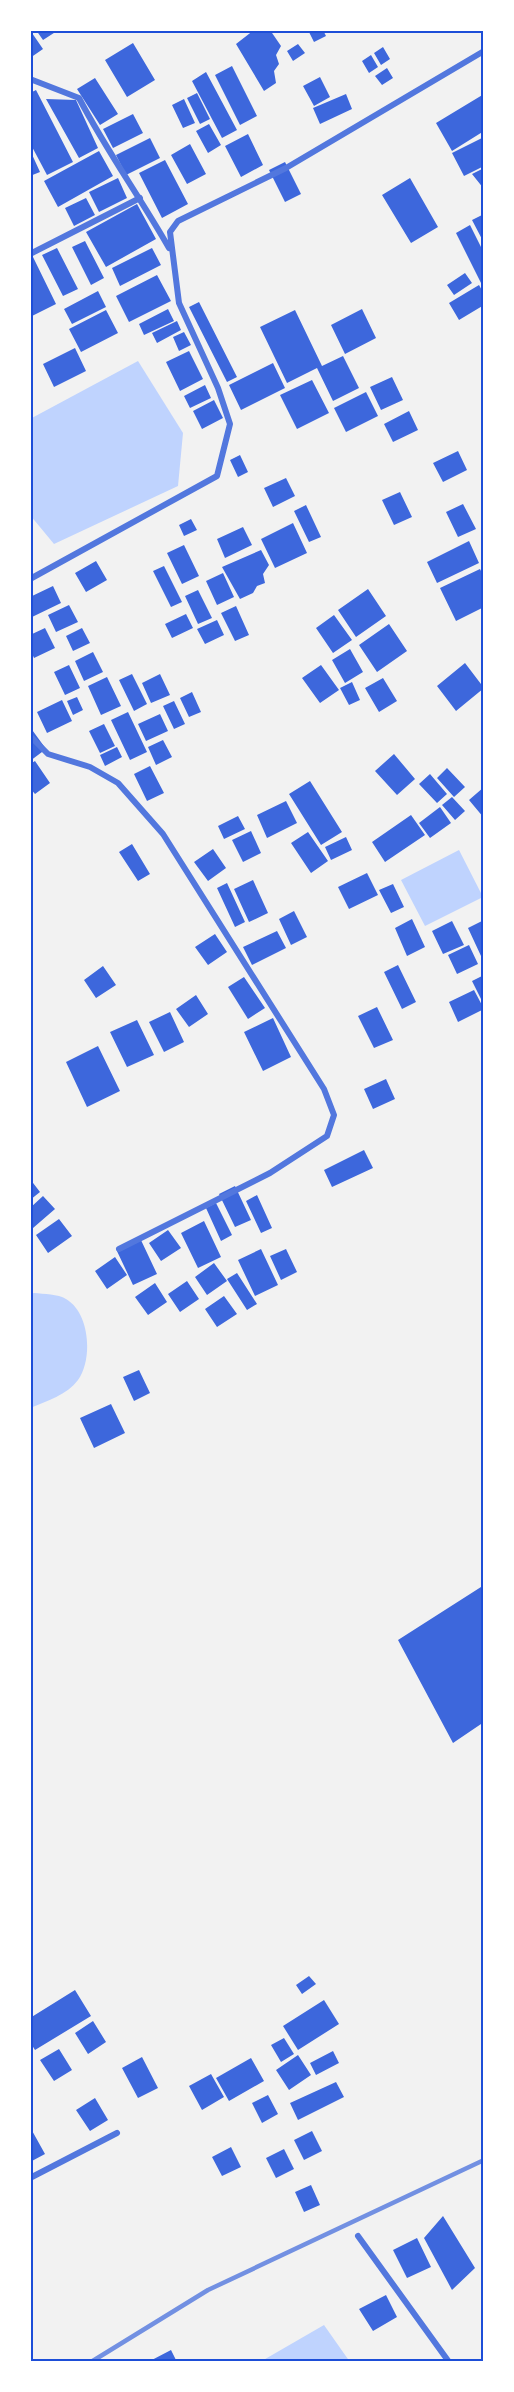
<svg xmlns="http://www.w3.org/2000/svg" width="514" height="2392" viewBox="0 0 514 2392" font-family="'Archivo Narrow',sans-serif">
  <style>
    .water { fill: #bfd3fe }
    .building { fill: #3d67dc }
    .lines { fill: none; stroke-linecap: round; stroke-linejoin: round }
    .minor { stroke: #5277de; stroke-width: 6 }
    .rail { stroke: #7290e2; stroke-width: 4.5 }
    .neatline { fill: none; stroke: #1d4ed8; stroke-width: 2 }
  </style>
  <rect width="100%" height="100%" fill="#f2f2f2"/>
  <!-- water -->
  <path class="water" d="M138,361L183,433L178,486L54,544L30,515V419Z
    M459,850L483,897L425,926L401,880Z
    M34,1293C44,1294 58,1294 66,1299C90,1313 93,1359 78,1380C67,1395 47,1401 30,1408V1294Z
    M324,2325L350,2362H260Z"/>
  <!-- building -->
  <path class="building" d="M36,30H56L57,31L43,40Z
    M254,30H270L281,46L276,55L279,64L274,71L276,83L264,91L236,44Z
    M308,30H323L326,36L314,42Z
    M32,33L43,49L30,58V34Z
    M133,43L155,80L127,97L105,60Z
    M298,44L305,53L293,61L287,51Z
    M383,47L390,59L381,65L374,53Z
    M371,55L378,67L369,73L362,61Z
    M232,66L257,116L240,125L215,75Z
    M387,68L393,78L382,85L375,76Z
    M206,72L237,130L222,138L192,81Z
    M320,77L330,97L314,106L303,86Z
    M95,78L118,114L100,125L77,89Z
    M36,90L73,162L47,175L30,143V93Z
    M197,93L210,119L200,124L187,98Z
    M346,94L352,109L320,124L313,108Z
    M484,94V131L452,151L436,123Z
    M46,99L76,100L98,148L79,158Z
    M184,99L195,123L183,128L172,105Z
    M133,114L143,133L113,148L103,129Z
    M209,124L221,145L208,153L196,131Z
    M248,134L263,165L241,177L225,146Z
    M484,137V166L464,176L452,153Z
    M150,138L160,158L126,175L116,155Z
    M190,144L206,174L187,184L171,155Z
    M30,150L40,172L30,176Z
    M99,151L113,176L58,207L44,181Z
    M165,160L188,204L162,218L139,173Z
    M285,162L301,194L285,202L269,170Z
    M484,168V189L472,174Z
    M118,178L127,198L99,212L89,192Z
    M410,178L438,227L411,243L382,195Z
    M86,198L95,215L74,226L65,208Z
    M137,204L156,239L106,267L86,232Z
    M484,214V243L472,220Z
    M470,225L484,253V289L456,233Z
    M85,241L104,278L91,285L72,247Z
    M57,248L78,289L63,296L42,255Z
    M152,248L161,265L120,286L112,268Z
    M33,257L56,304L30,317V259Z
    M465,273L472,283L454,295L447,285Z
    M157,275L171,301L129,322L116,296Z
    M479,285L484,294V305L459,320L449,303Z
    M98,291L106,307L72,324L64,309Z
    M199,302L237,377L227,382L189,307Z
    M168,309L174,321L144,335L139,324Z
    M362,309L376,338L345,354L331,325Z
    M106,310L118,333L81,352L69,329Z
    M295,310L322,366L343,356L359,388L333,401L317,368L287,383L260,327Z
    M177,321L181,330L157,343L152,333Z
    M184,332L191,345L179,351L173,337Z
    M75,348L86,371L54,387L43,364Z
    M189,351L203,379L180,391L166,362Z
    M273,363L285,388L241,410L229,385Z
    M392,377L403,400L381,410L370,387Z
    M312,380L329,413L297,429L280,395Z
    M205,385L211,398L190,408L184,396Z
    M366,392L378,416L346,432L334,408Z
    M214,400L223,418L202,429L193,411Z
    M409,411L418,430L393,442L384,424Z
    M458,451L467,470L443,482L433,463Z
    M240,455L248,472L238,477L230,460Z
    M286,478L295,496L273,507L264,488Z
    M400,492L412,517L394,525L382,500Z
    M463,504L476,529L458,537L446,512Z
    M306,505L321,537L309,542L294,511Z
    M191,519L197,530L184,536L179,525Z
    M293,523L307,553L275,568L261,539Z
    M243,527L252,545L225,558L217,539Z
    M469,541L479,563L437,583L427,562Z
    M184,545L199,576L182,584L167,553Z
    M261,550L269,565L263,574L265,583L257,586L253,593L240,599L222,567Z
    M96,561L107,580L86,592L75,573Z
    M164,566L182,602L171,607L153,571Z
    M480,569L484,577V607L456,621L440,588Z
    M223,573L234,597L217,605L206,581Z
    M53,586L61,603L32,617L30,597Z
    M368,589L386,616L356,637L338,610Z
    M198,590L212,618L198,624L185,596Z
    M69,605L78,622L56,632L48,615Z
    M236,606L249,635L235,641L221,613Z
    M186,614L193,628L172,638L165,624Z
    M334,615L352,640L333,653L316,628Z
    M217,620L224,635L205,644L197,629Z
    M389,624L407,651L377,672L359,645Z
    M45,628L55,648L34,658L30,649V635Z
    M82,628L90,643L73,651L66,636Z
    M350,649L363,672L345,683L332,660Z
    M93,652L103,672L84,681L75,661Z
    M465,663L484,688L456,711L437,686Z
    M69,665L80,688L65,695L54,672Z
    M321,665L339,690L320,703L302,678Z
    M132,674L147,704L134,711L119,680Z
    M160,674L170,695L151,703L142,683Z
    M107,677L121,706L101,715L88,686Z
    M383,678L397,701L379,712L365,688Z
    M352,682L360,700L349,705L340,688Z
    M192,692L201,712L189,717L180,698Z
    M77,697L83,710L73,715L67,701Z
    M62,700L72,721L47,733L37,712Z
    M174,701L185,724L174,729L163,706Z
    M128,712L147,752L130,760L111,720Z
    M160,714L168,731L146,741L138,724Z
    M104,724L115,746L100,753L89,731Z
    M30,727L46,749L30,761Z
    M163,740L172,757L156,765L148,747Z
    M117,747L122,757L105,766L100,755Z
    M394,754L415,779L397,795L375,771Z
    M35,761L50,783L35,794L30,788V764Z
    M150,766L164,793L147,801L134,774Z
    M447,768L465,787L454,797L437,778Z
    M430,774L447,794L437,803L419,784Z
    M310,781L342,832L321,845L289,794Z
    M484,787V818L469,800Z
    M452,797L465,811L455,820L442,805Z
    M286,801L297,823L267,838L257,815Z
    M440,807L451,823L430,838L419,823Z
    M411,815L425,835L385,862L372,842Z
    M238,816L245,829L224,839L218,826Z
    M251,831L261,853L243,862L232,840Z
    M308,832L328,861L311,873L291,843Z
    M346,837L352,850L331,860L325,847Z
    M132,844L150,874L138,881L119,852Z
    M213,849L226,868L208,881L194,862Z
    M367,873L378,895L349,909L338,887Z
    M253,880L268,913L249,922L234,889Z
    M227,883L245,922L235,927L217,888Z
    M393,884L404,907L391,913L379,890Z
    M294,911L307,937L291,945L279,919Z
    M412,919L425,947L407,956L395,928Z
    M484,920V955L481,956L468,928Z
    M452,921L464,945L443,954L432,931Z
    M277,931L286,948L252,965L243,947Z
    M215,934L227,952L208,965L195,947Z
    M469,945L478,964L457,974L448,955Z
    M398,965L416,1002L402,1009L384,972Z
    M103,966L116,985L96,998L84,980Z
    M484,975V1005L472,981Z
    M244,977L265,1008L248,1019L228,987Z
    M474,990L484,1009L458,1022L449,1002Z
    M196,995L208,1014L189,1027L176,1009Z
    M377,1007L393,1040L374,1048L358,1016Z
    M170,1012L184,1042L164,1052L149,1022Z
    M273,1018L291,1057L263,1071L244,1032Z
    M137,1020L154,1055L127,1067L110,1032Z
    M98,1046L120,1091L87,1107L66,1062Z
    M386,1079L395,1099L373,1109L364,1089Z
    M364,1150L373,1168L332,1187L324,1170Z
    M30,1179L40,1192L30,1200Z
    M235,1186L251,1220L235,1227L219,1194Z
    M257,1195L272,1228L261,1233L246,1201Z
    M43,1196L55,1209L33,1228L30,1225V1208Z
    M216,1203L232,1235L221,1241L206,1208Z
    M59,1219L72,1236L48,1253L36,1235Z
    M204,1221L221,1257L198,1268L181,1233Z
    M168,1230L181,1248L161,1261L149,1243Z
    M140,1238L157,1274L133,1285L116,1249Z
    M261,1249L278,1285L255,1296L238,1260Z
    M286,1249L297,1272L281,1280L270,1256Z
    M115,1257L127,1275L107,1289L95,1271Z
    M214,1263L227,1281L207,1295L195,1277Z
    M237,1273L257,1304L247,1310L227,1279Z
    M187,1281L199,1299L180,1312L168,1294Z
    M155,1283L167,1302L148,1315L135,1297Z
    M224,1296L237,1314L217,1327L205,1309Z
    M139,1370L150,1393L134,1401L123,1377Z
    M111,1404L125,1433L94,1448L80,1418Z
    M481,1587L484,1592V1722L453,1743L398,1640Z
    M309,1976L316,1984L302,1994L296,1985Z
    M75,1990L91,2016L35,2050L30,2042V2018Z
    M324,2000L339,2024L298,2050L283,2026Z
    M93,2021L106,2042L88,2054L75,2033Z
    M284,2038L294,2054L281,2062L271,2045Z
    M59,2049L72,2070L54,2081L40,2060Z
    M333,2051L339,2063L316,2075L310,2063Z
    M298,2055L311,2075L289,2090L276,2070Z
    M142,2057L158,2088L138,2098L122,2068Z
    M251,2058L264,2081L229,2101L216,2078Z
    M211,2074L224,2097L202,2110L189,2086Z
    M336,2082L344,2097L298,2120L290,2103Z
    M268,2095L278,2114L262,2123L252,2103Z
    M95,2098L108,2120L90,2131L76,2110Z
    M30,2127L45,2154L30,2162Z
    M312,2131L322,2151L304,2160L294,2140Z
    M231,2147L241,2167L222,2176L212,2157Z
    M284,2149L294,2169L276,2178L266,2158Z
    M311,2185L320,2205L304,2212L295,2192Z
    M443,2216L475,2268L452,2290L424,2238Z
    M417,2238L431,2267L407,2278L393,2250Z
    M386,2295L397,2317L373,2331L359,2309Z
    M171,2350L177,2362H148Z"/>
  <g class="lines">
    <!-- minor -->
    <path class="minor" d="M30,79L79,98C106,150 140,197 169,248
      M30,254L140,198
      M30,579L217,476L230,424L218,388L179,303L170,232L178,221L286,168L484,51
      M30,736L48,754L90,767L118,783L163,834L324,1089L334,1115L327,1136L270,1173L119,1249
      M30,2178L117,2133
      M358,2236L449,2362"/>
    <!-- rail -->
    <path class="rail" d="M91,2362L208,2290L484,2160"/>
  </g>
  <!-- border -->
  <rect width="514" height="2392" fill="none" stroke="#ffffff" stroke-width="63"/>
  <rect x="32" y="32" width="450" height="2328" class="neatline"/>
</svg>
